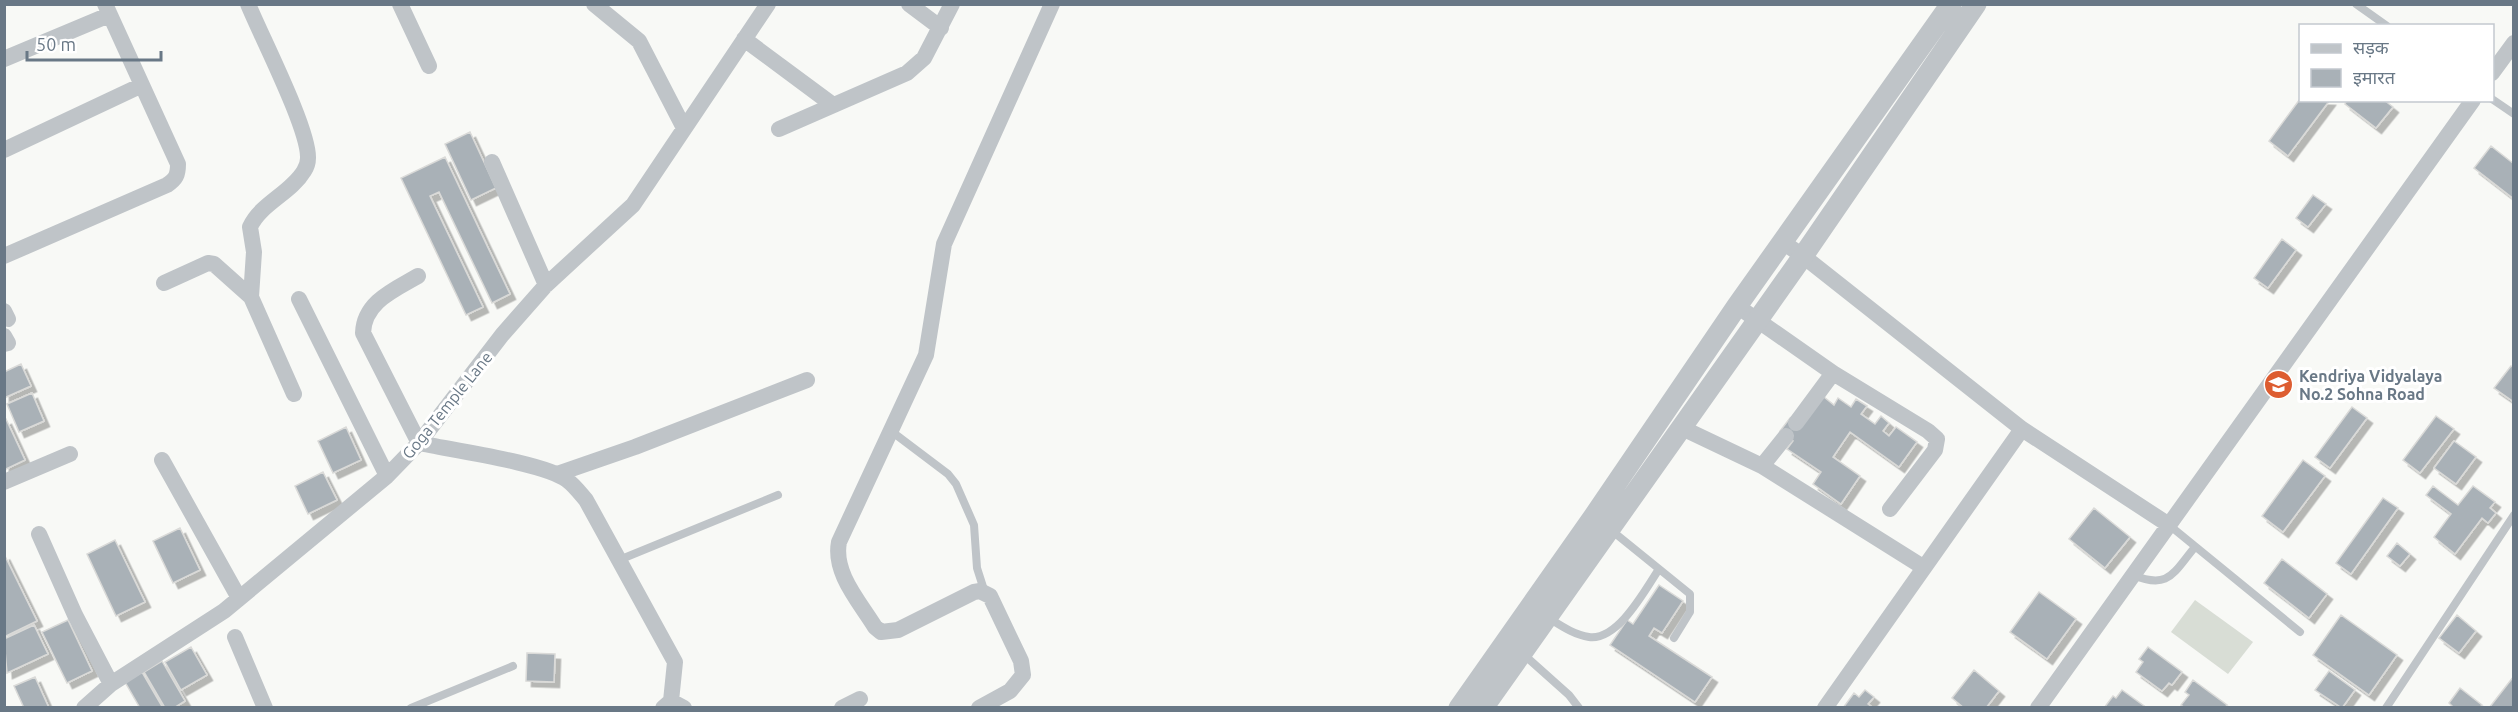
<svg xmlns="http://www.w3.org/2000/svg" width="2518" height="712" viewBox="0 0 2518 712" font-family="Ubuntu,'Noto Sans Devanagari',sans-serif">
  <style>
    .green { fill: #d8ddd5 }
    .building { fill: #a9b1b7; stroke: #dadad8; stroke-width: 1.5; filter: url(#shadow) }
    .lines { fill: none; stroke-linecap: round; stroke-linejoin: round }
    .service { stroke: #bfc4c8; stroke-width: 8 }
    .minor { stroke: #bfc4c8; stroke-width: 16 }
    .tertiary { stroke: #bfc4c8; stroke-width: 21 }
    .labels { text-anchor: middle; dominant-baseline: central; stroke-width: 6; stroke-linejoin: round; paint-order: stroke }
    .poi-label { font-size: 16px; font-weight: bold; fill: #697886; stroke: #fff; text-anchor: start }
    .street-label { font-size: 16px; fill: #697886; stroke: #fff }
  </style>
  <defs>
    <filter id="shadow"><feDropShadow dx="5.5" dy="5.5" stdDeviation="0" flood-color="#0004"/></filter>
  </defs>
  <rect width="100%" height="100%" fill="#f8f9f6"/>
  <!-- green -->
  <path class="green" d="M2195,600L2253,642L2228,674L2171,632Z"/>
  <!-- building -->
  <path class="building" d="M2300,99L2330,100L2288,156L2269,141Z
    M2347,100H2384L2393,107L2376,128L2345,104Z
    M470,132L496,188L471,200L445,144Z
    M2491,146L2514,164V199L2474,168Z
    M445,157L510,294L492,303L439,192L430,196L483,307L466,315L401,178Z
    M2313,195L2326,204L2308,227L2296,218Z
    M2282,239L2296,250L2268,288L2254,278Z
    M21,364L31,386L4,398V372Z
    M2511,366L2514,368V402L2494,388Z
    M32,393L44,421L19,432L7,404Z
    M1824,397L1834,405L1838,398L1851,407L1856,399L1867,406L1861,414L1875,424L1881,416L1889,423L1883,431L1889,436L1896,427L1917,442L1899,467L1850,432L1833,457L1860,476L1841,504L1813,484L1821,472L1787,449L1793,441L1780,431L1790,418Z
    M2352,407L2367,418L2330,468L2315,457Z
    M2436,416L2454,429L2420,473L2403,460Z
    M6,419L25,460L4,470V420Z
    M346,427L361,460L333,473L318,441Z
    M2454,441L2476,457L2456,484L2434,468Z
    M2303,460L2325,476L2283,532L2262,516Z
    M323,472L337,500L308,514L295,486Z
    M2433,486L2458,505L2473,486L2495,502L2490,508L2496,513L2488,523L2482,518L2455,554L2434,537L2451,514L2426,495Z
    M2383,498L2398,508L2351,574L2336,563Z
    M2094,508L2130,537L2105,568L2069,539Z
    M180,528L200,570L173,583L153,541Z
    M115,540L145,602L116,616L87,554Z
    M2397,543L2410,554L2400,566L2387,556Z
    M4,554L37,621L4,637Z
    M2282,559L2327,594L2309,618L2264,583Z
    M1659,585L1683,601L1662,633L1654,628L1649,636L1712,677L1695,702L1610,645L1627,620L1633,624Z
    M2039,592L2076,619L2047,659L2010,632Z
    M2341,615L2397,655L2369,695L2313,655Z
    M2457,615L2476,631L2459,653L2439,638Z
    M68,620L92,671L67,683L42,632Z
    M34,625L48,654L7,673L4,639Z
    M191,647L207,675L181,690L165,662Z
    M2148,647L2182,672L2172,685L2169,683L2162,691L2136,672L2143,662L2139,659Z
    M527,653L555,654L554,682L526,681Z
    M162,661L185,701L174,708H165L144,672Z
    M1974,670L1999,691L1986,708H1964L1952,698Z
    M2329,671L2355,690L2342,708L2315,690Z
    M142,672L163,708H140L125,682Z
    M2514,676V708H2489Z
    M35,677L49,708H24L14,686Z
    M2193,680L2227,705L2225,708H2185L2181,705L2189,695L2185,692Z
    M2460,688L2482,705L2479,708H2454L2449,703Z
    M1865,690L1874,697L1868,704L1873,708H1843L1854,693L1859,697Z
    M2122,690L2147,708H2104L2113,696L2116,698Z"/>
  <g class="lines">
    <!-- service -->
    <path class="service" d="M2356,4L2387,26
      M2492,99L2514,114
      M891,431L948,474L956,484L974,525L977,568L985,593
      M2169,525L2300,632
      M1611,530L1690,594V612L1674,638
      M619,560L778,495
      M2133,575C2169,590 2173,573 2195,547
      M1547,617C1560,625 1574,635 1589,637C1618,641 1645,590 1659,569
      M1522,653L1569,695L1579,708
      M411,708L513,666
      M2386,708L2514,515"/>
    <!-- minor -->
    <path class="minor" d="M248,4C261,36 309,129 308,158C308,162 306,168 304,171C291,193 260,204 250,227L254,252L251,297L294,394
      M400,4L429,66
      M594,4L639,41L684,128
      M909,4L941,28
      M744,39L833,105
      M4,59L109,15
      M2492,73L2514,43
      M779,129L907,73L924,58L952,4
      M4,150L140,86
      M492,162L546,285
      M1784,243L1803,256L2022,429L2169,525
      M4,256L167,185C176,179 178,175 178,164L105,4
      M418,276C394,290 364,302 363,333L419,443C451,450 545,463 567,480C574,485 580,493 586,500L675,662L671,701L663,708
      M164,283L208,263L214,264L251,297
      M299,299L387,476
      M1737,306L1833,373L1928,431L1937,439L1935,450L1890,509
      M4,311L8,319
      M4,336L8,343L4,344
      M1796,423L1833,373
      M1680,427L1762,466L1923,567
      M162,460L239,598
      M1762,466L1786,436
      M557,474L635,447L807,380
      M4,482L70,454
      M39,534L75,615L111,684
      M235,637L265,708
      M671,701L684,708
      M84,708L111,684L224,611L387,476L419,443L502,335L546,285L633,205L768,4
      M842,708L860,699
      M979,708L1010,691L1023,675L1021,661L990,596L980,591L974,592L898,630L881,632L875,627C859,601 833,573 839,542L926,355L944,244L1052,4
      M1825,708L2022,429
      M2038,708L2473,100"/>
    <!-- tertiary -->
    <path class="tertiary" d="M1459,708L1594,516L1737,306L1951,4
      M1483,708L1803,256L1976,4"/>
  </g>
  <!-- icons -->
  <defs>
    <symbol id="school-disc" viewBox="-11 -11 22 22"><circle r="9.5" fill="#dd5d31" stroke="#fff"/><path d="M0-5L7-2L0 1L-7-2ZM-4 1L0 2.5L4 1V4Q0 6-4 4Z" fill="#fff"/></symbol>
  </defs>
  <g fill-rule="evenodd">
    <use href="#school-disc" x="2262" y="368" width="33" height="33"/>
  </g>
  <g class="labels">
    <!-- poi labels -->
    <g class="poi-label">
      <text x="2299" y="376">Kendriya Vidyalaya<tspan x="2299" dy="18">No.2 Sohna Road</tspan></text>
    </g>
    <!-- street labels -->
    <g class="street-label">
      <text transform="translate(447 405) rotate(-51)">Goga Temple Lane</text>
    </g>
  </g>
  <!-- border -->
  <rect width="2518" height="712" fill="none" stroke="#697886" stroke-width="12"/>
  <!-- legend -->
  <rect x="2299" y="24" width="195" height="78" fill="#ffffff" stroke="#c3c9cf" stroke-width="1.5"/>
  <rect x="2311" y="44" width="30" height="9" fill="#bfc4c8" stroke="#c3c9cf" stroke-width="1.5"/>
  <text x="2353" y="54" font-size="18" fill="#697886">सड़क</text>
  <rect x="2311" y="69" width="30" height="18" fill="#a9b1b7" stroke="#c3c9cf" stroke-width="1.5"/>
  <text x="2353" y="84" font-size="18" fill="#697886">इमारत</text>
  <!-- scale -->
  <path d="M27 51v9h134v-9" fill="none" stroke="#697886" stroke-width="3"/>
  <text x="36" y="51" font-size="18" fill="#697886" stroke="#ffffff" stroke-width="4.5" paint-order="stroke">50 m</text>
</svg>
